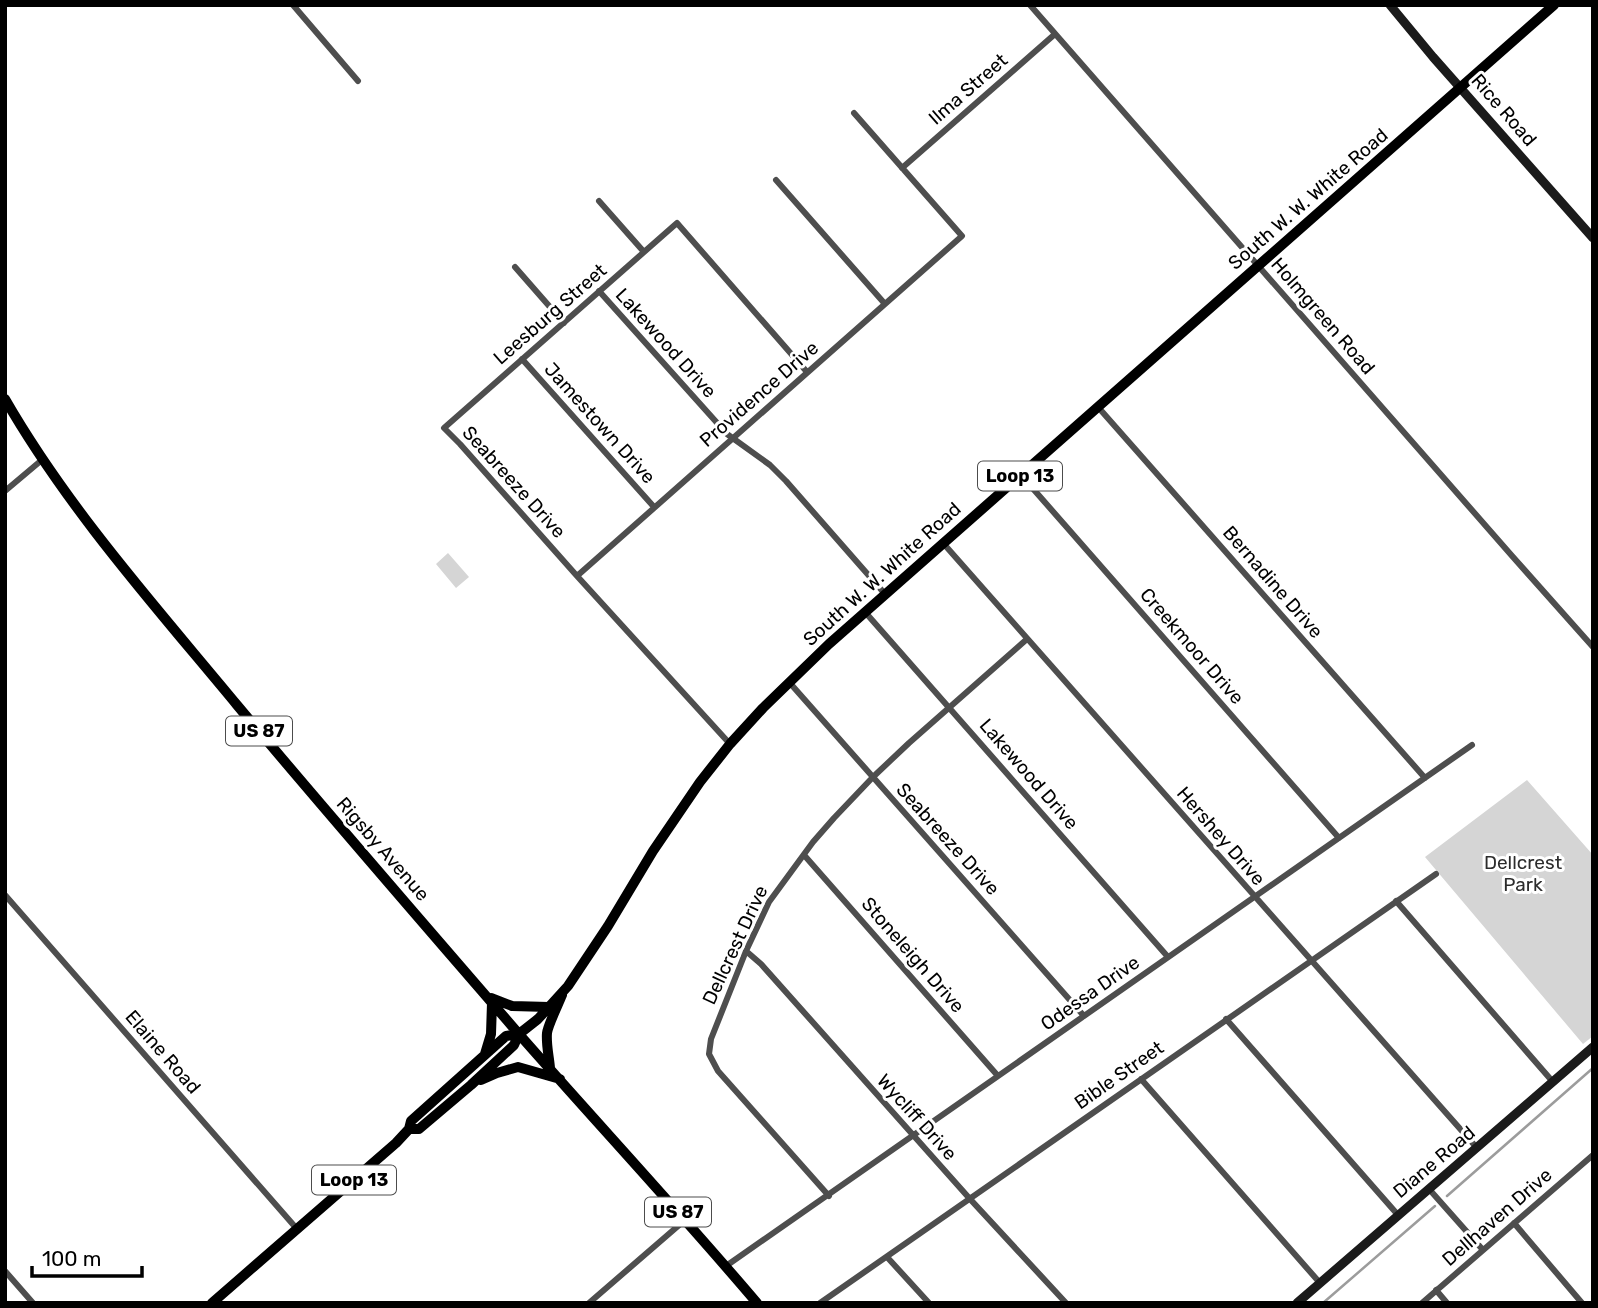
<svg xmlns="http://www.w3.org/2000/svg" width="1598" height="1308" viewBox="0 0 1598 1308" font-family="Rubik,sans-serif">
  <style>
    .green { fill: #d5d5d5 }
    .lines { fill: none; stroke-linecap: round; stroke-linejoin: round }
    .stream { stroke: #9c9c9c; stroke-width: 2.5 }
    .street { stroke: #4e4e4e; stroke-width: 6 }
    .secondary { stroke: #1b1b1b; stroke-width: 9 }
    .primary { stroke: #000; stroke-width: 10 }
    .labels { text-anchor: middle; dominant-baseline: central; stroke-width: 6; stroke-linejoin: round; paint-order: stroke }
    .shield { fill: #fff; stroke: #4c4c4c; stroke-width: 2 }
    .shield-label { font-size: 18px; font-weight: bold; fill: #000 }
    .street-label { font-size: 19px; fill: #000; stroke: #fff }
    .park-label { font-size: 19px; fill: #2c2c2c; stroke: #fff }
  </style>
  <rect width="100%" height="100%" fill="#fff"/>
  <!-- green -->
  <path class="green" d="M448,553L469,577L456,588L436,564Z
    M1527,780L1593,855V1036L1583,1044L1425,857Z"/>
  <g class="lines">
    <!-- stream -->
    <path class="stream" d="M1447,1196L1593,1068
      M1323,1303L1435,1206"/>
    <!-- street -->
    <path class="street" d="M293,5L358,81
      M1030,5L1513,557L1593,647
      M902,168L1055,34
      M776,180L885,304
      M599,201L644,252
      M515,267L564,323
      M599,291L727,434L770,465L786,481L885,594
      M522,359L654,507
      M1098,407L1425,778
      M1021,475L1339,838
      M5,491L43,459
      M943,543L1477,1148
      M577,576L962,236L854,113
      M865,612L1168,957
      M789,682L1084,1016
      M730,744L577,576L460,444L444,428L677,223L807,372
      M804,855L998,1076
      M5,895L297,1229
      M1396,901L1553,1082
      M746,951L761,964L970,1199L1066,1303
      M1226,1019L1398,1215
      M1141,1079L1320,1283
      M1429,1189L1483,1250
      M829,1196L718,1071L709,1054L711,1039L746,951L769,902L813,842L834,818L873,777L909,743L1027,639
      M1514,1223L1582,1303
      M887,1257L929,1303
      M726,1266L1472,745
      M5,1271L33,1303
      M1436,1290L1447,1303
      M589,1303L685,1220
      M820,1303L1436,874
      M1422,1303L1593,1155"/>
    <!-- secondary -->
    <path class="secondary" d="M1390,5L1433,57L1593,238
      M1297,1303L1593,1047"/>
    <!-- primary -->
    <path class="primary" d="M5,399C69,510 156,607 237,705C329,815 424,924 518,1033C597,1123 679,1211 757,1303
      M491,998L512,1006L549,1007
      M485,1054L491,1034L492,1003
      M550,1068C549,1056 546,1045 547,1033C548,1025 558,1005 562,995
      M481,1080L497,1073L518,1067L560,1079
      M409,1129H419L471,1085L514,1045L519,1034L538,1019L568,986L608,926L653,851L700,782L730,744L763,708L829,644L1554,5
      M212,1303L396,1143L409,1129L411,1121L506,1036L519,1034"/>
  </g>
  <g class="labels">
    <!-- shield labels -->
    <g class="shield">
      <rect x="978" y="461.5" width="84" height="29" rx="5"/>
      <rect x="226" y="716.5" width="66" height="29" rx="5"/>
      <rect x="312" y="1165.5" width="84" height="29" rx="5"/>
      <rect x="645" y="1197.5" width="66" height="29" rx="5"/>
    </g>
    <g class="shield-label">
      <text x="1020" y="476">Loop 13</text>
      <text x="259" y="731">US 87</text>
      <text x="354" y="1180">Loop 13</text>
      <text x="678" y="1212">US 87</text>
    </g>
    <!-- street labels -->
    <g class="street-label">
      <text transform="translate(968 89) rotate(-41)">Ilma Street</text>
      <text transform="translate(1504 110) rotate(49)">Rice Road</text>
      <text transform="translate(1308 199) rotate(-41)">South W. W. White Road</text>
      <text transform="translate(550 314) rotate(-41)">Leesburg Street</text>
      <text transform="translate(1323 316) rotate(49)">Holmgreen Road</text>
      <text transform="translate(666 343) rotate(48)">Lakewood Drive</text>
      <text transform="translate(759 394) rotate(-41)">Providence Drive</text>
      <text transform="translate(600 423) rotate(48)">Jamestown Drive</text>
      <text transform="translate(514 482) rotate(48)">Seabreeze Drive</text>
      <text transform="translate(882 574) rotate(-42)">South W. W. White Road</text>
      <text transform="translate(1273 582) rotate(49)">Bernadine Drive</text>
      <text transform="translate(1192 646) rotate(49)">Creekmoor Drive</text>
      <text transform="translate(1029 774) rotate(49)">Lakewood Drive</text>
      <text transform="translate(1221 836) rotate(49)">Hershey Drive</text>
      <text transform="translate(948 839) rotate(48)">Seabreeze Drive</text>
      <text transform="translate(383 849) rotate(49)">Rigsby Avenue</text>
      <text transform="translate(735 945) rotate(-65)">Dellcrest Drive</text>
      <text transform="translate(913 955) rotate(49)">Stoneleigh Drive</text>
      <text transform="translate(1090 993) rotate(-35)">Odessa Drive</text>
      <text transform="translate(163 1052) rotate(49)">Elaine Road</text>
      <text transform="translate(1119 1075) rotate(-35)">Bible Street</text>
      <text transform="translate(917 1117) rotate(48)">Wycliff Drive</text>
      <text transform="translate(1434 1162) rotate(-40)">Diane Road</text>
      <text transform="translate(1497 1217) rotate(-41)">Dellhaven Drive</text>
    </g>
    <!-- park labels -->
    <g class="park-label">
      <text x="1523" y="862">Dellcrest<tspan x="1523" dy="22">Park</tspan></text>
    </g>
  </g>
  <!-- border -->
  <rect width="1598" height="1308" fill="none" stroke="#000000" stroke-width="14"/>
  <!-- scale -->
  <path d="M32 1266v10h110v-10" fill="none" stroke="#000000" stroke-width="3.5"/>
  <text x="42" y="1266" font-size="21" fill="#000000" stroke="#ffffff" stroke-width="5" paint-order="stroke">100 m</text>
</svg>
